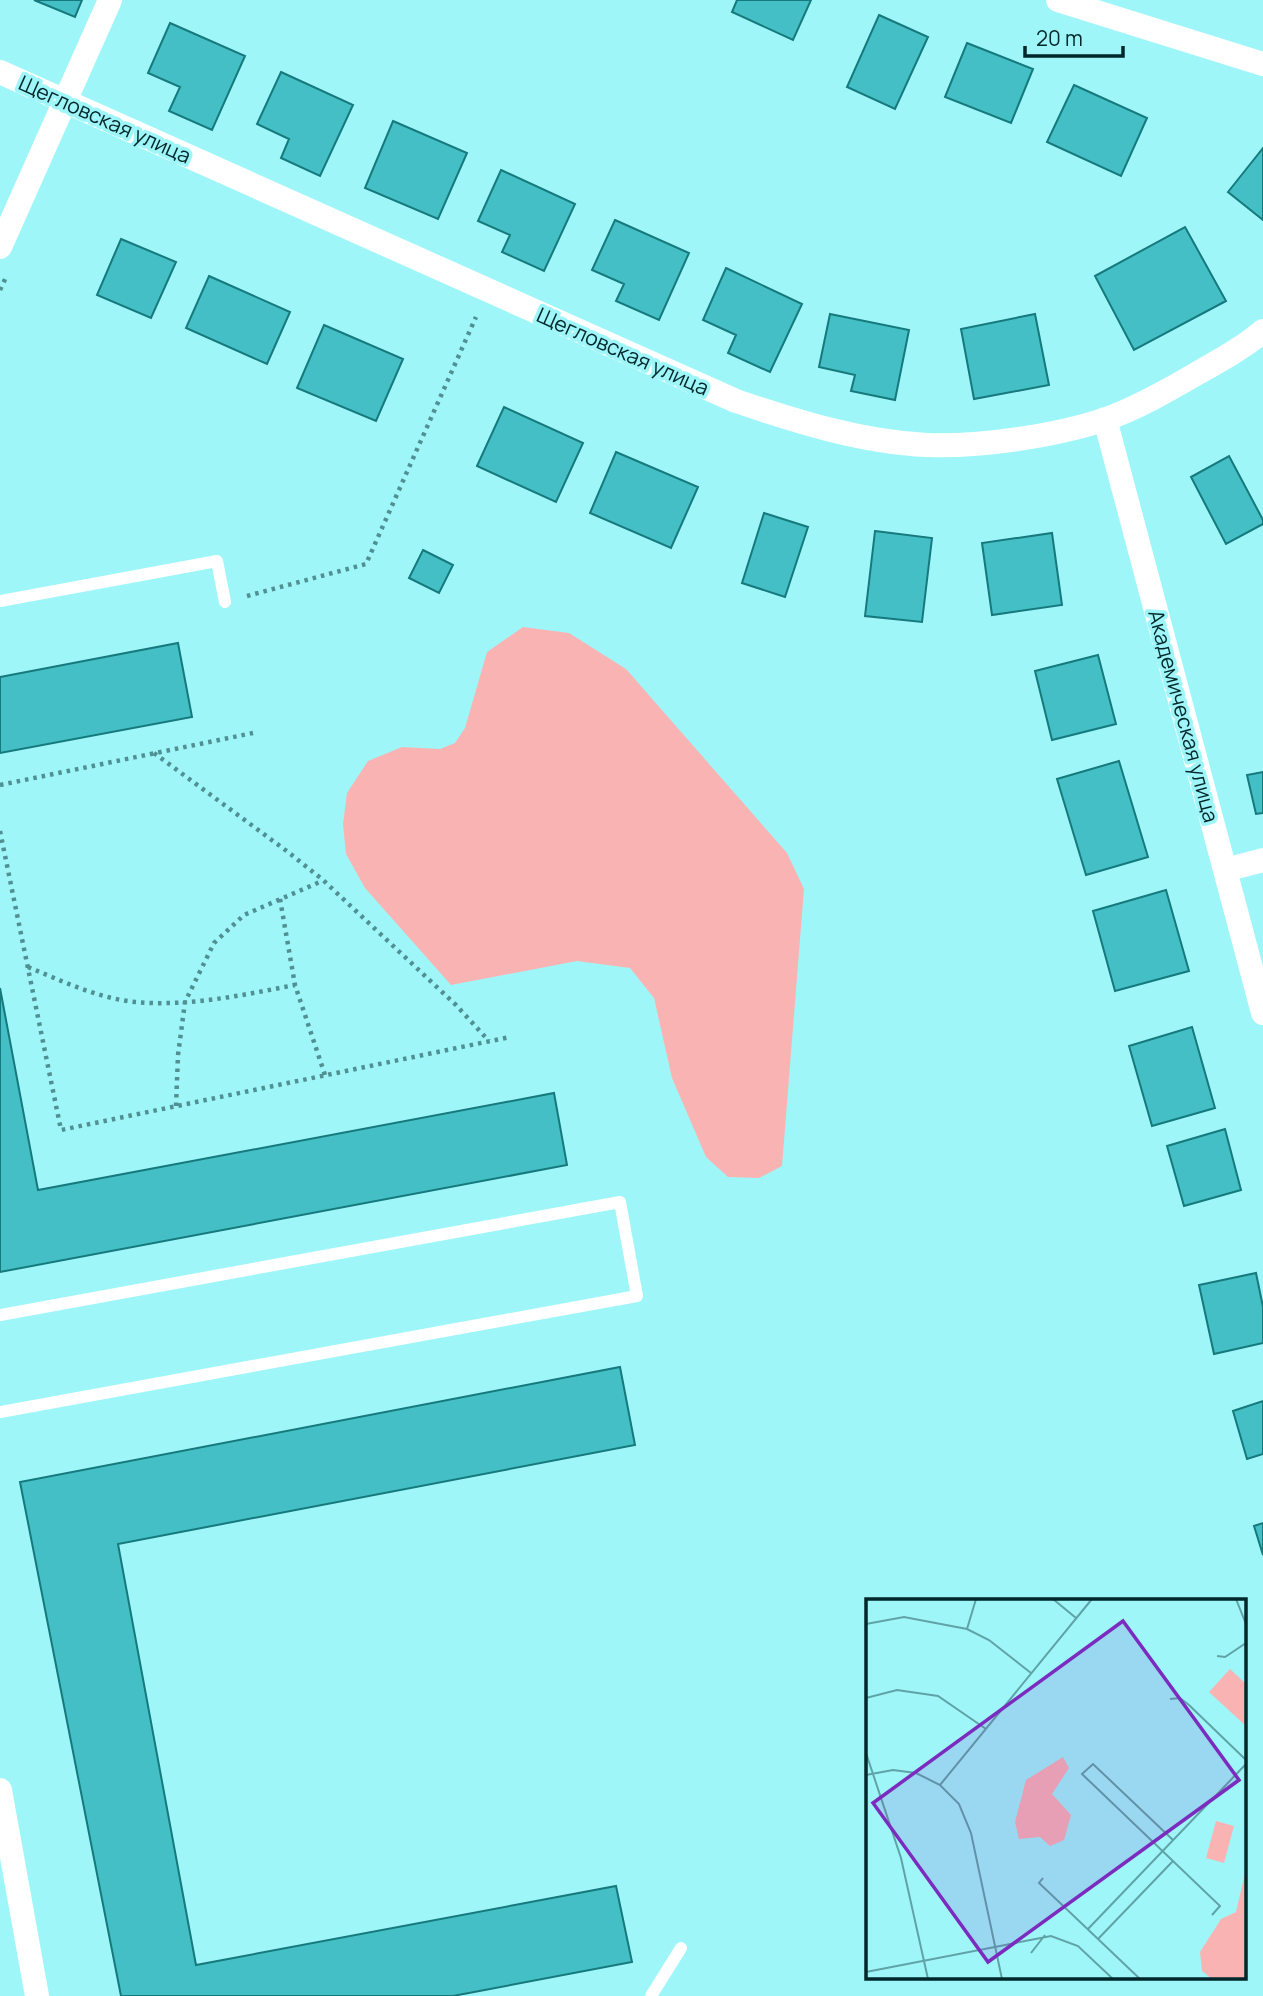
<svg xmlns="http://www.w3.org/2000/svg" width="1263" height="1996" viewBox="0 0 1263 1996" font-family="Manrope,sans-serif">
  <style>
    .green { fill: #fab3b3 }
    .building { fill: #43bfc5; stroke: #16797c; stroke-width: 2 }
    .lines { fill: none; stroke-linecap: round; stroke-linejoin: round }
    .path { stroke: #509092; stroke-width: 4.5; stroke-dasharray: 3.5 5; stroke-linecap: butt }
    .lane { stroke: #fff; stroke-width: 12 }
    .street { stroke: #fff; stroke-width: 24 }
    .labels { text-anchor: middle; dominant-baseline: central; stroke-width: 7; stroke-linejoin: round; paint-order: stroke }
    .street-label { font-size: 21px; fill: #002729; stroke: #9ff6f9 }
    .inset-road { fill: none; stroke: #5fa3a6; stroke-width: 2 }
    .view { fill: #7b2cbf; fill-opacity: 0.15; stroke: #7b2cbf; stroke-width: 3.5 }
    .inset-edge { fill: none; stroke: #002729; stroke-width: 3.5 }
  </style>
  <rect width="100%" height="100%" fill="#9ff6f9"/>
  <!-- green -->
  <path class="green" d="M523,627L569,633L626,669L787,853L804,889L782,1166L759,1178L728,1177L706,1157L672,1078L654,998L630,968L577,961L451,985L365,888L346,854L343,824L347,793L368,761L402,747L440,749L455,743L465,728L487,652Z"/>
  <!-- building -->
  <path class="building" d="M34,0H82L75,17Z
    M737,0H811L793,40L732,12Z
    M879,15L928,37L895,109L847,87Z
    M170,23L245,56L212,130L169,111L180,87L148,73Z
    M967,43L1033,69L1011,123L945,97Z
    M281,72L353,105L320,176L281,158L289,139L257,124Z
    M1074,85L1147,118L1121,176L1047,142Z
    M393,121L467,153L438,219L365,188Z
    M1263,148V220L1228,192Z
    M501,170L575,204L544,271L502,252L510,235L478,221Z
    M615,220L689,253L659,320L616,301L624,284L592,270Z
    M1185,227L1226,301L1134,350L1095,276Z
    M121,239L176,262L151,318L97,295Z
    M726,268L802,304L770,372L728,353L736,335L703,320Z
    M209,276L290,312L267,364L186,328Z
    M830,314L909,330L895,400L851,391L855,375L819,367Z
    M1035,314L1049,385L974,399L961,329Z
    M324,325L403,359L376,421L297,388Z
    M504,407L583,443L556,502L477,466Z
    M616,452L698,487L671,548L590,513Z
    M1229,456L1263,520V524L1226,544L1191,477Z
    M764,513L808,527L785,597L742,583Z
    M875,531L932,538L922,622L865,616Z
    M1052,533L1062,605L992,615L982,543Z
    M423,550L453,565L439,593L409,578Z
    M178,643L192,717L0,753V677Z
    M1098,655L1116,724L1052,740L1035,671Z
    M1119,761L1148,857L1086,875L1057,779Z
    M1263,772V813L1256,814L1247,775Z
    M1166,890L1189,971L1115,991L1093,911Z
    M0,988L38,1190L554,1093L567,1165L0,1272Z
    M1192,1027L1215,1108L1152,1126L1129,1046Z
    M1225,1129L1241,1190L1184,1206L1167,1146Z
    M1256,1273L1263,1307V1343L1214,1354L1199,1285Z
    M620,1367L635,1445L118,1544L196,1965L616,1886L632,1962L453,1996H121L20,1482Z
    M1263,1401V1454L1247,1459L1233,1411Z
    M1263,1523V1555L1254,1526Z"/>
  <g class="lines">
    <!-- path -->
    <path class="path" d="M0,290L7,275
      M247,596L366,564L476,317
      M154,753L288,852L323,880L456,1005L489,1041
      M0,785L253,733
      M0,831L61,1130L510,1037
      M280,899L295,985L325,1075
      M28,967C62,981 97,998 135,1002C188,1007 243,995 295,985
      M176,1106L178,1055L185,1002L214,943L244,915L322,881"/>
    <!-- lane -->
    <path class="lane" d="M0,601L217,561L225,602
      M0,1315L620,1202L637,1296L0,1412
      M651,1996L681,1948"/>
    <!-- street -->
    <path class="street" d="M1058,0L1263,64
      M0,72L736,401C798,422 862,442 927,445C980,447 1056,436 1106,419C1137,408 1167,391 1196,374C1219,361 1243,348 1263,331
      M0,247L110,0
      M1105,419L1263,1013
      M1225,870L1263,860
      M0,1790L37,1996"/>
  </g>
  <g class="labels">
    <!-- street labels -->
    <g class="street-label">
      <text transform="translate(105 119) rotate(24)">Щегловская улица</text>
      <text transform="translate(623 351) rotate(24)">Щегловская улица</text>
      <text transform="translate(1184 716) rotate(75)">Академическая улица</text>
    </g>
  </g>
  <!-- overview -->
  <g transform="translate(866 1599)">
    <rect width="380" height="380" fill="#9ff6f9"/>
    <path d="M364,70L380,85V127L343,93ZM197,158L203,169L186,195L205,216L198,241L184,247L174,238L153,240L149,223L160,181ZM350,222L368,227L358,264L340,259ZM380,270V380H346L336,372L334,353L355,320L370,313Z" fill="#fab3b3"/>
    <path class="inset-road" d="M187,0L210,19M370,0L380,25M0,25L38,18L101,30L123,41L165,74M101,30L110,0M351,57L359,58L380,44M0,99L31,91L72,97L120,130M304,100L314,99L323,106L380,161M0,154L35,259L62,380M0,176L27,171L50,174L74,186L93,205L105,234L136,380M74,186L226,0M307,241L227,165L216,175L354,307L346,316M177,279L173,284L232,340M222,330L380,165M165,354L179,336M0,373L185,337L212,347L247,380M274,380L232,340L307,262"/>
    <path class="view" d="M257,22L373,181L122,363L7,204Z"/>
    <rect width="380" height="380" class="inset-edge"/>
  </g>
  <!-- scale -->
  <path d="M1025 46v10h98v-10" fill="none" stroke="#002729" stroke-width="3.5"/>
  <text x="1036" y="46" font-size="21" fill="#002729" stroke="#9ff6f9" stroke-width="5" paint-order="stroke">20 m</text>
</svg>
